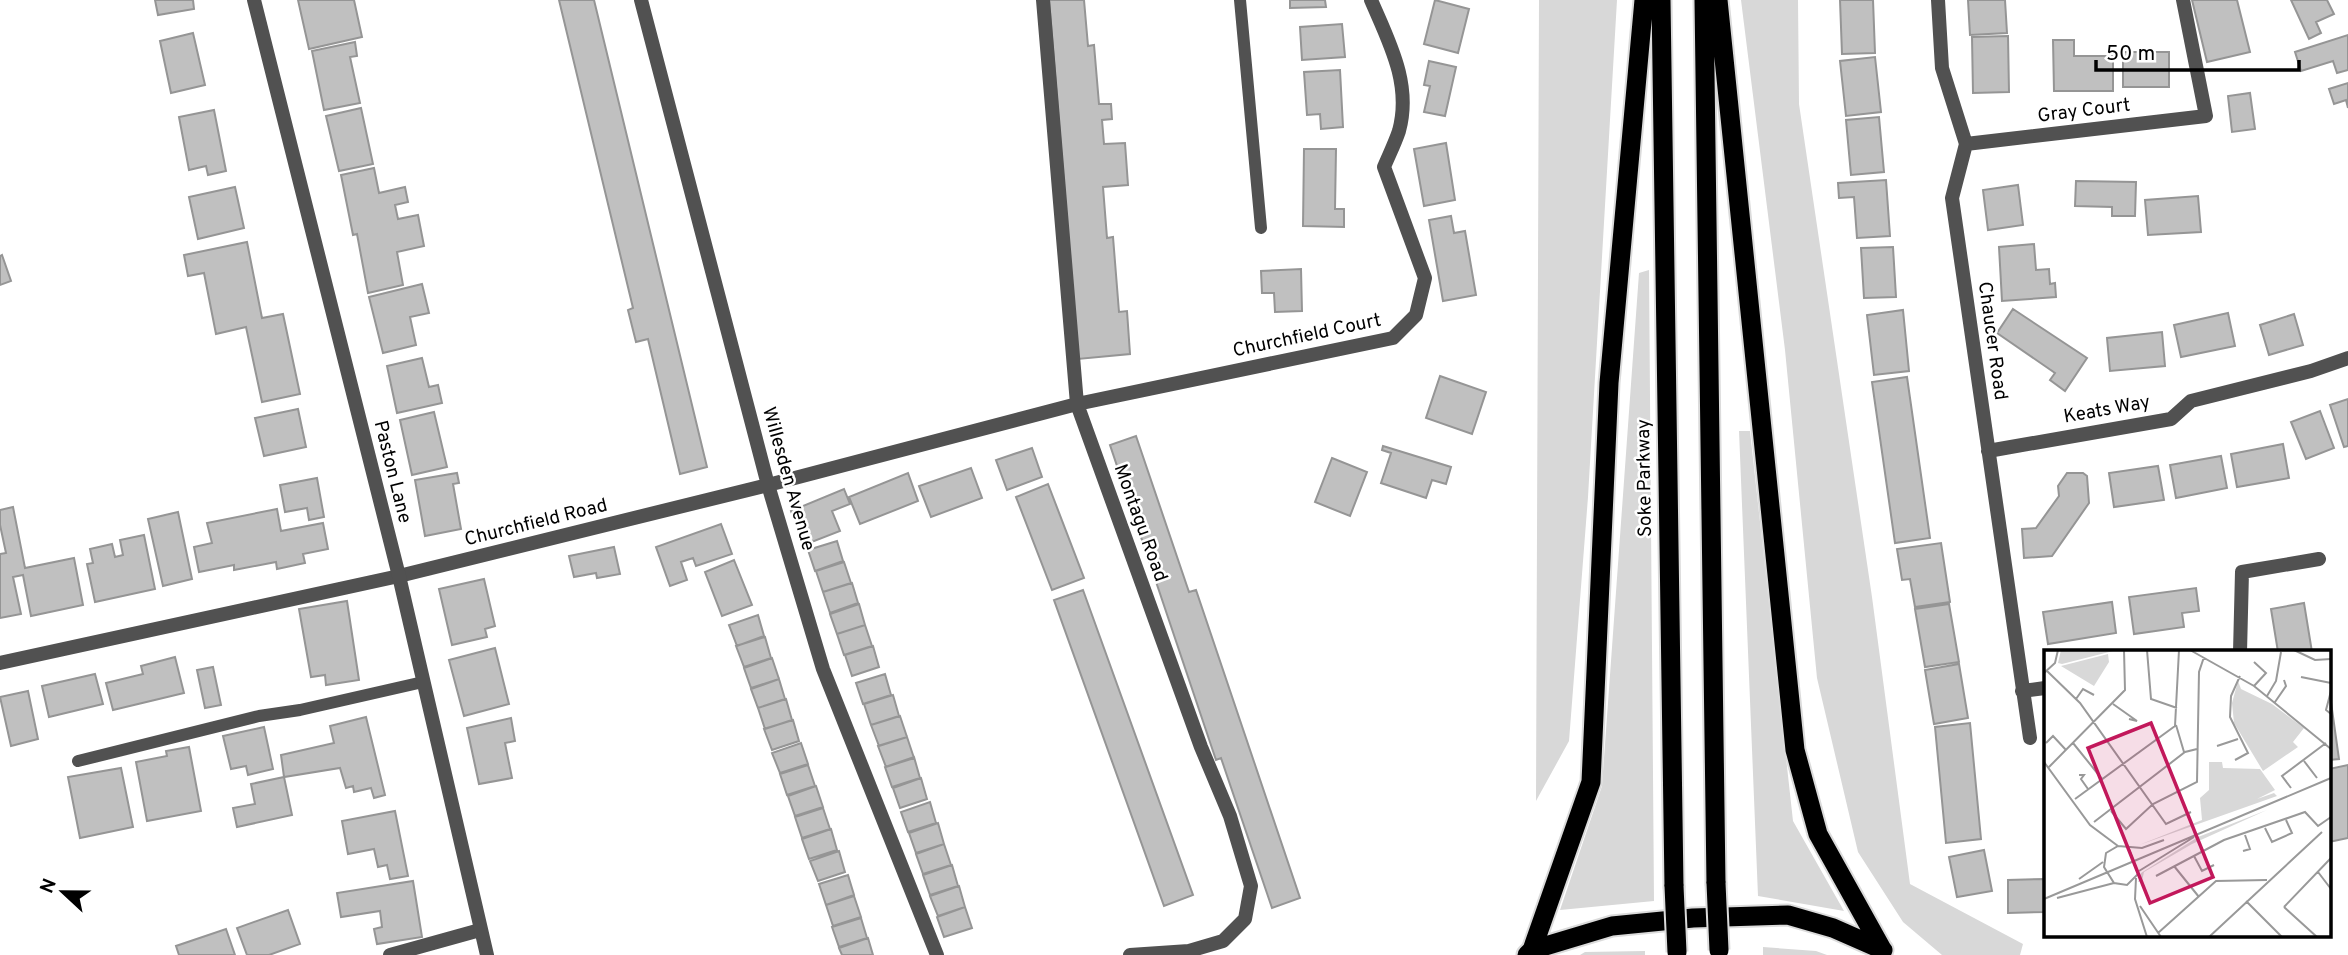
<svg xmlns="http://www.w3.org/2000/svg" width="2348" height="955" viewBox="0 0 2348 955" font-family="Overpass,sans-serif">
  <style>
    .green { fill: #d8d8d8 }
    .building { fill: #c0c0c0; stroke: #959595; stroke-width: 2 }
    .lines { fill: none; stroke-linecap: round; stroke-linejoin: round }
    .trunk-casing { stroke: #dbdbdb; stroke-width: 23 }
    .service { stroke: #515151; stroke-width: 12 }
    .minor { stroke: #515151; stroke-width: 14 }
    .tertiary { stroke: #515151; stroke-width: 14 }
    .trunk { stroke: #000; stroke-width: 19 }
    .trunk-bridge-casing { stroke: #dbdbdb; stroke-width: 23; stroke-linecap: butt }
    .trunk-bridge { stroke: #000; stroke-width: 19 }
    .labels { text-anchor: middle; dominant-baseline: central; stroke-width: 5; stroke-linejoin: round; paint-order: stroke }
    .street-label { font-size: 19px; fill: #000; stroke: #fff }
    .inset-road { fill: none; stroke: #999; stroke-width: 2 }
    .view { fill: #c2185b; fill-opacity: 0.15; stroke: #c2185b; stroke-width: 3.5 }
    .inset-edge { fill: none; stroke: #000; stroke-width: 3.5 }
  </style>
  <rect width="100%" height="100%" fill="#fff"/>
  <!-- green -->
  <path class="green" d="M1539,0H1617L1588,497L1569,741L1536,801Z
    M1741,0H1798L1799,104L1872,597L1910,884L2023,944L2020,955H1942L1903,922L1858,852L1817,678L1785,350Z
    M1649,270L1654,901L1560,910L1602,786L1639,273Z
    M1739,431H1750L1793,821L1844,911L1758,896Z
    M1763,947L1816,951L1827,955H1763Z
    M1645,951V955H1580L1585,952Z"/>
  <!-- building -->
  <path class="building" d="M155,0H193L194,9L158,15Z
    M298,0H354L362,37L309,49Z
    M559,0H594L707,467L680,474L648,339L636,342L628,310L633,308Z
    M1049,0H1084L1088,46L1094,45L1099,104H1111L1112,119L1102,120L1104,144L1125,143L1128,185L1103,187L1107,238L1113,237L1119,312L1127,311L1130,354L1078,359Z
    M1290,0H1325L1326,7L1290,8Z
    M1435,0L1469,9L1458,53L1424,44Z
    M1840,0H1873L1875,53L1842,54Z
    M1968,0H2005L2007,33L1970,35Z
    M2192,0H2237L2250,52L2207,62Z
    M2291,0H2327L2334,14L2316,22L2321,33L2309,39Z
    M1342,24L1345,57L1302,60L1300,27Z
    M193,33L205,85L171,93L160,41Z
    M2348,35V70L2337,73L2333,61L2301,71L2295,52Z
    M2008,36L2009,92L1973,93L1972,37Z
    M2053,40H2074V56H2113V91H2054Z
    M355,42L357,56L350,57L360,103L324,110L312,51Z
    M2123,52H2169V87H2123Z
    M1875,57L1881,112L1846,116L1840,61Z
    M1429,61L1456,67L1445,116L1424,112L1430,86L1424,85Z
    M1340,70L1343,127L1321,129L1320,114L1307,115L1304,72Z
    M2348,83V108L2346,100L2334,104L2329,89Z
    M2250,93L2255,129L2232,132L2228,96Z
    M361,108L373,164L339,171L326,116Z
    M214,110L226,171L208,175L206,166L189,170L179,117Z
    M1879,117L1884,172L1851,175L1846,120Z
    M1446,143L1455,200L1424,206L1414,149Z
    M1304,149H1336L1335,209H1344V227L1303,226Z
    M374,168L379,193L405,187L408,202L395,205L398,219L418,215L424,246L397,252L403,285L368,293L357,234L353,235L341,175Z
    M1886,180L1890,236L1857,238L1854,197L1839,198L1838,183Z
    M2076,181L2136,182L2135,216H2112V207L2075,206Z
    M2018,185L2023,225L1988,230L1983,190Z
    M235,187L244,228L198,239L189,197Z
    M2198,196L2201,232L2148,235L2145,200Z
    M1451,216L1454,233L1465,231L1476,295L1443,301L1429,220Z
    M247,242L262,318L283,314L300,394L262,402L246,327L216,334L204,273L188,276L184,255Z
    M2034,244L2036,270L2049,269L2050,284L2055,283L2056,297L2002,301L1999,247Z
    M1893,247L1896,297L1864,298L1861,248Z
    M2,255L11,281L0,285V256Z
    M1301,269L1302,311L1275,312L1274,293H1262L1261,271Z
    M422,284L429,313L410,317L416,345L383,353L369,297Z
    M2013,309L2087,358L2065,391L2050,380L2055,373L1997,333Z
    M1903,310L1909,371L1874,375L1867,315Z
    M2228,313L2235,346L2181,357L2174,325Z
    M2294,314L2303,345L2269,355L2260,325Z
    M2162,332L2165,366L2110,371L2107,338Z
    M422,358L429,387L438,385L442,403L397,413L387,366Z
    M1440,376L1486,392L1472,434L1426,418Z
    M1907,377L1930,538L1895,543L1872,382Z
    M2348,399V446L2344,447L2330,405Z
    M298,409L306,447L264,456L255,418Z
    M2320,411L2334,448L2306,459L2291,422Z
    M434,412L447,467L412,475L400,420Z
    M1136,436L1189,592L1196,590L1300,898L1272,908L1221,758L1216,760L1110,445Z
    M2283,444L2289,478L2237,487L2231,454Z
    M1383,446L1451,467L1446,484L1432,480L1426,498L1381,483L1391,453L1382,450Z
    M1032,448L1042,477L1007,490L996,460Z
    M2221,456L2227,488L2176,498L2170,465Z
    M1332,458L1367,472L1350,516L1315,502Z
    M2158,466L2164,500L2114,507L2109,473Z
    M971,468L982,498L931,517L919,486Z
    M457,473L459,483L453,484L461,529L425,536L415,480Z
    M908,473L918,501L860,524L849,497Z
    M2067,473H2083L2087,476L2089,503L2052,556L2024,558L2022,529L2036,528L2059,496L2058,486Z
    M317,478L324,517L309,520L307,508L285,512L280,485Z
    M1048,484L1084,578L1052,590L1016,497Z
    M844,489L850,504L832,511L840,531L804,545L791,511Z
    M13,507L25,568L74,558L83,605L31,616L23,575L13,577L21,614L0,618V554L6,553L0,525V510Z
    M277,509L281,531L323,523L328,549L303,554L305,563L277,569L276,562L234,570V565L199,572L194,547L212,543L207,523Z
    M178,512L192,579L163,586L148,519Z
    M721,524L732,554L696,566L693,558L681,562L687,580L670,586L656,547Z
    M144,535L155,589L95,602L87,564L93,563L90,549L112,544L115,557L123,555L120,540Z
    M837,541L843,561L815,571L808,550Z
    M1941,543L1950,602L1915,607L1910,579L1902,580L1897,549Z
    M614,547L620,574L597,578L596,573L574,577L569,556Z
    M734,560L752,605L722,616L705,572Z
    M844,562L851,583L823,592L816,571Z
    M484,579L495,626L485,629L487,637L452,645L439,589Z
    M852,583L858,603L830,613L823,592Z
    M2196,588L2199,611L2182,613L2184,627L2134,634L2129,597Z
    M1083,590L1193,895L1164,906L1054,600Z
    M347,601L359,680L326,685L325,675L311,677L299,609Z
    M2112,602L2116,633L2048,644L2043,612Z
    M2304,603L2312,652H2278L2271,609Z
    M859,604L865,625L837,634L830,614Z
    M1949,604L1959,662L1925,667L1915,609Z
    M758,615L764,636L737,646L729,625Z
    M865,625L872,646L844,655L837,634Z
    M765,637L771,658L744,667L736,646Z
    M873,646L879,667L852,676L845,655Z
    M495,648L509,704L464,716L449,660Z
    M175,657L184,693L113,710L106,683L143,674L141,666Z
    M772,658L779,679L751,688L744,668Z
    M1959,664L1968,718L1934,724L1925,670Z
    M213,667L221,705L205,708L197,670Z
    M95,674L103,704L49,717L42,686Z
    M885,674L891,695L863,704L856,683Z
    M779,679L785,699L758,708L751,689Z
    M2329,688L2339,759L2329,760Z
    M28,691L38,739L11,746L0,697Z
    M893,695L899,716L871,725L864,704Z
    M786,699L792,720L765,729L758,708Z
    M900,716L907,737L879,746L871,725Z
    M366,717L385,795L374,798L371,788L354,792L353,786L346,788L340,768L284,777L281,755L334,743L330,726Z
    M511,718L515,741L505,743L512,778L479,784L467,728Z
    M793,720L799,741L772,750L764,729Z
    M1970,723L1981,839L1946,843L1935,727Z
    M264,727L273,769L248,775L246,766L231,769L223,736Z
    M907,737L914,758L886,767L878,746Z
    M801,743L808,764L780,773L772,753Z
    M189,747L201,811L147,821L136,762L167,756L166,751Z
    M914,757L920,778L892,787L885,767Z
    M808,765L815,786L787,795L780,774Z
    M2348,765V838L2329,842V769Z
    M121,768L133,827L80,838L68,777Z
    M284,777L292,815L237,827L233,808L255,804L251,784Z
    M921,778L927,799L900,808L893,788Z
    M816,786L823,807L795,816L788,796Z
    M930,802L936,823L908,832L901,812Z
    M823,808L830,829L802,838L795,817Z
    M395,811L408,876L390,879L387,865L378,867L374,849L348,854L342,821Z
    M938,823L944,844L916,853L909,833Z
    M831,829L837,850L809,859L802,839Z
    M944,844L951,865L923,874L916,854Z
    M1984,850L1992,891L1957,897L1949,857Z
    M839,851L845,872L818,881L810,861Z
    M952,865L958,886L930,895L923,875Z
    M848,875L854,895L826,905L819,884Z
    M2045,879V912L2008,913V880Z
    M413,881L422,937L377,944L374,929L382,927L380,911L341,917L337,893Z
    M959,886L965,907L938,916L930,896Z
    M854,896L861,917L833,926L826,905Z
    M965,907L972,928L944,937L937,917Z
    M288,910L300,944L269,955H247L237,928Z
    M861,918L867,938L839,947L832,927Z
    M226,929L235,955H179L176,946Z
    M868,938L873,955H842L839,948Z"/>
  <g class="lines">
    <defs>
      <path id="trunk" d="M1661,0L1674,886
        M1704,0L1716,883
        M1718,0L1795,750L1818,834L1882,949
        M1532,950L1591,782L1609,383L1644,0
        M1527,955L1532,950L1612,926L1693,918L1788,915L1833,928L1883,950"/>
    </defs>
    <!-- trunk casing -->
    <use href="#trunk" class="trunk-casing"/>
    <!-- service -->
    <path class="service" d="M1240,0L1261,228
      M78,761L259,716L300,710L423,682"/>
    <!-- minor -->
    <path class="minor" d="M641,0L768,485L823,669L937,955
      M1043,0L1077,404L1201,747L1230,816L1251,886L1245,919L1223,941L1189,951L1130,955
      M1938,0L1942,68L1966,144L1952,198L2030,738
      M1966,144L2206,116L2183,0
      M1988,451L2171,419L2191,401L2311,371L2348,358
      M2240,652L2242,572L2319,559
      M0,663L399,576L768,485L1077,404L1393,338L1416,315L1425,278L1384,167C1389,155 1395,143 1399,131C1412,84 1389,42 1371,0
      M2022,691L2045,688
      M390,955L480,930"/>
    <!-- tertiary -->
    <path class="tertiary" d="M254,0L399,576L487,955"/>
    <!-- trunk -->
    <use href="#trunk" class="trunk"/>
    <defs>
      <path id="trunk-bridge" d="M1716,883L1719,950
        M1674,886L1677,952"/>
    </defs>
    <!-- trunk-bridge casing -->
    <use href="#trunk-bridge" class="trunk-bridge-casing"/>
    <!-- trunk-bridge -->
    <use href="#trunk-bridge" class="trunk-bridge"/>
  </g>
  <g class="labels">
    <!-- street labels -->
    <g class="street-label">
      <text transform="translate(2084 111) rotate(-7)">Gray Court</text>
      <text transform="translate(1307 336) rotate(-12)">Churchfield Court</text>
      <text transform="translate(1992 341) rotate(82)">Chaucer Road</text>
      <text transform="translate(2107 410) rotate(-10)">Keats Way</text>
      <text transform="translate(392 472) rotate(76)">Paston Lane</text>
      <text transform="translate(1645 478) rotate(-91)">Soke Parkway</text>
      <text transform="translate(788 479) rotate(74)">Willesden Avenue</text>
      <text transform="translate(536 523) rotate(-14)">Churchfield Road</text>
      <text transform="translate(1140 523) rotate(70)">Montagu Road</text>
    </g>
  </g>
  <!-- overview -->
  <g transform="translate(2044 650)">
    <rect width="287" height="287" fill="#fff"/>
    <path d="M17,0H65L69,1L18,14L14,13ZM64,4L65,12L50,36L17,16ZM194,31L197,39L228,54L260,78L249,92L254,97L219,121L190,73L188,53ZM165,112H178L179,118L216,119L231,140L213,149L230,143L233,146L95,195L158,170L156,148L165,140ZM223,160L148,194L100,222L98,231L94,232L97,223L154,187Z" fill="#d8d8d8"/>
    <path class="inset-road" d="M103,0L107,49L133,58M146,0L210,36L287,99M250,0L271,10L287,9M210,12L222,23L210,36M3,21L36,53L122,174L147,162M0,23L11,13L14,0M257,27L287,33M287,41L282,60L287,64M223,46L232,31L237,2M32,49L39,39L50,45M231,52L242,36L240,30M69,54L93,71L85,69M132,75L140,102M2,93L9,86L22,100M29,93L58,129M173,96L194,89M191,110L204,103L186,67L187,46L196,26M260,111L273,128M0,112L46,175L74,196M5,117L81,40L80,0M35,125H40L37,129L44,139M247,138L238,126L282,93M31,149L131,76L135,0M67,161L82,179L109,154L153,132L155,22L160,7M50,172L141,102L153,99M221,178L228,192L248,183L242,170M85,199L94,224L83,235L70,233L60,217L62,203L74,196L98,198L120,190M199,201L206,199L201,185M150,206L158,221L170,215M130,216L155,247M95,221L150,187M274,222L287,239M112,226L180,190L261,162L274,176L287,167M92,228L91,249L103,287M35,229L59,212M13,248L70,233M0,249L287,128M202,251L238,287M96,256L117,287M240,257L287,208M240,257L273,287M114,283L172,231L223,230M165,287L278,182"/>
    <path class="view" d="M107,73L169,227L106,253L44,98Z"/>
    <rect width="287" height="287" class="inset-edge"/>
  </g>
  <!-- north arrow -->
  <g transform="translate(63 892) rotate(292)" stroke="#ffffff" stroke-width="5" paint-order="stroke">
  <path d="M0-5L12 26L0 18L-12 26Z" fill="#000000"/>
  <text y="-10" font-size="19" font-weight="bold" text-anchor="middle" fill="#000000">N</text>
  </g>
  <!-- scale -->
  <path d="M2096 60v10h203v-10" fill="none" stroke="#000000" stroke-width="3.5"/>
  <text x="2106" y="60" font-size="21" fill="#000000" stroke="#ffffff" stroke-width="5" paint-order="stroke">50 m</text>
</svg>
